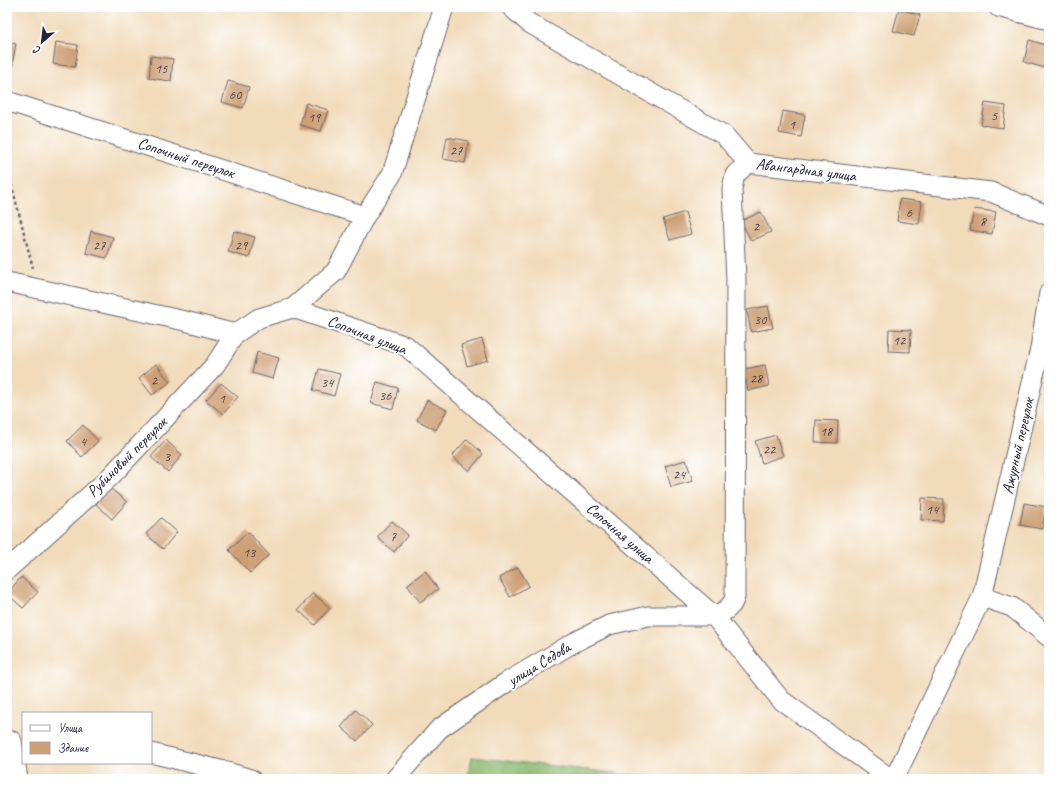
<svg xmlns="http://www.w3.org/2000/svg" width="1056" height="786" viewBox="0 0 1056 786" font-family="Caveat,sans-serif">
  <style>
    .forest { fill: #8cba73; stroke: #576e57 }
    .building { fill: #cc9f75 }
    .lines { fill: none; stroke-linecap: round; stroke-linejoin: round }
    .minor-casing { stroke: #6a6368; stroke-width: 21 }
    .path { stroke: #6a6368; stroke-width: 2.5; stroke-dasharray: 3 3; stroke-linecap: butt }
    .minor { stroke: #fff; stroke-width: 19 }
    .labels { text-anchor: middle; dominant-baseline: central; stroke-width: 4; stroke-linejoin: round; paint-order: stroke }
    .number-label { font-size: 14px; fill: #4c414a }
    .street-label { font-size: 16px; fill: #22223b; stroke: #fff }
  </style>
  <rect width="100%" height="100%" fill="#fff"/>
  <filter id="ink" filterUnits="userSpaceOnUse"><feTurbulence type="fractalNoise" baseFrequency=".025" numOctaves="2"/><feDisplacementMap in="SourceGraphic" scale="8" xChannelSelector="R" yChannelSelector="G"/><feConvolveMatrix kernelMatrix="1 2 1 2 8 2 1 2 1" color-interpolation-filters="sRGB"/></filter>
  <filter id="wash" filterUnits="userSpaceOnUse"><feTurbulence type="fractalNoise" baseFrequency=".012" numOctaves="4" result="noise"/><feDisplacementMap in="SourceGraphic" scale="16" xChannelSelector="R" yChannelSelector="G"/><feGaussianBlur stdDeviation="0.9" result="paint"/><feColorMatrix in="noise" values="0 0 0 0 0 0 0 0 0 0 0 0 0 0 0 0 0 1.4 0 .05"/><feComposite in="paint" operator="in"/></filter>
  <g filter="url(#wash)">
    <rect width="100%" height="100%" fill="#f1dbbb"/>
    <!-- forest -->
    <path class="forest" d="M472,757L667,779H467Z"/>
    <g id="blocks">
      <!-- building -->
      <path class="building" d="M899,9L920,15L914,36L893,31Z
        M1029,40L1049,46V52L1045,68L1024,62Z
        M7,42L16,44L12,66L7,65Z
        M56,42L78,45L75,67L53,64Z
        M151,56L173,59L171,81L149,78Z
        M228,81L249,87L243,108L222,102Z
        M306,103L328,110L321,131L300,125Z
        M985,103L1006,106L1003,128L981,125Z
        M783,111L805,115L801,137L779,133Z
        M447,137L469,141L465,163L443,159Z
        M900,199L922,202L919,224L897,221Z
        M974,209L996,212L992,234L970,230Z
        M685,212L691,234L670,240L663,219Z
        M761,212L771,232L751,241L741,221Z
        M91,231L113,237L107,258L86,253Z
        M234,231L255,237L249,258L228,252Z
        M768,306L773,328L751,332L747,310Z
        M889,329L911,330L910,352L888,351Z
        M482,339L488,360L467,366L461,345Z
        M257,352L279,358L273,379L252,373Z
        M156,364L170,382L152,395L139,378Z
        M765,365L769,386L748,391L744,369Z
        M319,369L340,374L334,396L313,390Z
        M377,382L398,388L393,409L371,403Z
        M221,383L238,397L223,414L206,400Z
        M427,400L447,410L436,430L417,420Z
        M816,420L838,421L837,443L815,442Z
        M83,425L98,441L82,457L67,441Z
        M776,435L783,456L762,463L755,441Z
        M467,439L483,454L469,471L452,456Z
        M166,440L182,455L168,472L151,457Z
        M686,460L693,481L671,487L665,466Z
        M110,488L127,502L112,519L96,504Z
        M922,498L944,499L943,521L921,520Z
        M1024,503L1046,507L1042,529L1020,525Z
        M161,518L177,532L163,549L146,534Z
        M392,521L408,535L394,552L377,537Z
        M248,532L269,555L250,573L229,550Z
        M518,567L529,586L510,597L499,578Z
        M425,571L438,589L420,602L407,585Z
        M21,577L38,592L23,608L7,594Z
        M313,593L330,608L315,625L298,610Z
        M356,710L372,725L357,741L341,727Z"/>
    </g>
  </g>
  <g filter="url(#ink)">
    <use href="#blocks" fill-opacity="0" stroke="#6a6368" stroke-width="1"/>
    <g class="lines">
      <defs>
        <path id="minor" d="M511,7L529,23L724,135L748,163L991,192L1049,216
          M998,7L1049,20
          M7,101L365,216
          M7,282L185,321L235,334L259,318L293,308L406,346L714,616L781,700L891,779
          M293,308L336,271L365,216L392,174L444,7
          M7,570L110,477L215,365L235,334
          M982,597L1012,607L1049,637
          M12,741L18,779
          M151,753L224,771L251,779
          M395,779L439,729L507,682L573,643L609,625L648,616H714L726,610L732,604L735,597L736,280L732,189L735,175L748,163
          M894,779L982,597L1040,349L1049,293"/>
      </defs>
      <!-- minor casing -->
      <use href="#minor" class="minor-casing"/>
      <!-- path -->
      <path class="path" d="M7,167L33,268"/>
      <!-- minor -->
      <use href="#minor" class="minor"/>
    </g>
  </g>
  <g class="labels">
    <!-- number labels -->
    <g class="number-label">
      <text x="161" y="68">15</text>
      <text x="235" y="94">60</text>
      <text x="994" y="115">5</text>
      <text x="314" y="117">19</text>
      <text x="792" y="124">1</text>
      <text x="456" y="150">27</text>
      <text x="909" y="212">6</text>
      <text x="983" y="221">8</text>
      <text x="756" y="226">2</text>
      <text x="99" y="245">27</text>
      <text x="241" y="245">29</text>
      <text x="760" y="319">30</text>
      <text x="899" y="340">12</text>
      <text x="756" y="378">28</text>
      <text x="154" y="380">2</text>
      <text x="327" y="382">34</text>
      <text x="385" y="395">36</text>
      <text x="222" y="398">1</text>
      <text x="826" y="431">18</text>
      <text x="83" y="441">4</text>
      <text x="769" y="449">22</text>
      <text x="167" y="456">3</text>
      <text x="679" y="474">24</text>
      <text x="932" y="509">14</text>
      <text x="393" y="536">7</text>
      <text x="249" y="552">13</text>
    </g>
    <!-- street labels -->
    <g class="street-label">
      <text transform="translate(186 158) rotate(18)">Сопочный переулок</text>
      <text transform="translate(806 170) rotate(7)">Авангардная улица</text>
      <text transform="translate(367 335) rotate(21)">Сопочная улица</text>
      <text transform="translate(1018 446) rotate(-77)">Ажурный переулок</text>
      <text transform="translate(127 457) rotate(-45)">Рубиновый переулок</text>
      <text transform="translate(620 533) rotate(41)">Сопочная улица</text>
      <text transform="translate(539 664) rotate(-31)">улица Седова</text>
    </g>
  </g>
  <!-- margin -->
  <rect width="1056" height="786" fill="none" stroke="#fff" stroke-width="24"/>
  <!-- legend -->
  <rect x="22" y="712" width="130" height="52" fill="#ffffff" stroke="#a7a7b1"/>
  <rect x="30" y="725" width="20" height="6" fill="#ffffff" stroke="#a7a7b1"/>
  <text x="58" y="732" font-size="12" fill="#22223b">Улица</text>
  <rect x="30" y="742" width="20" height="12" fill="#cc9f75" stroke="#a7a7b1"/>
  <text x="58" y="752" font-size="12" fill="#22223b">Здание</text>
  <!-- north arrow -->
  <g transform="translate(42 42) rotate(208)" stroke="#ffffff" stroke-width="3" paint-order="stroke">
  <path d="M0-3L7 15L0 10L-7 15Z" fill="#22223b"/>
  <text y="-6" font-size="11" font-weight="bold" text-anchor="middle" fill="#22223b">С</text>
  </g>
</svg>
